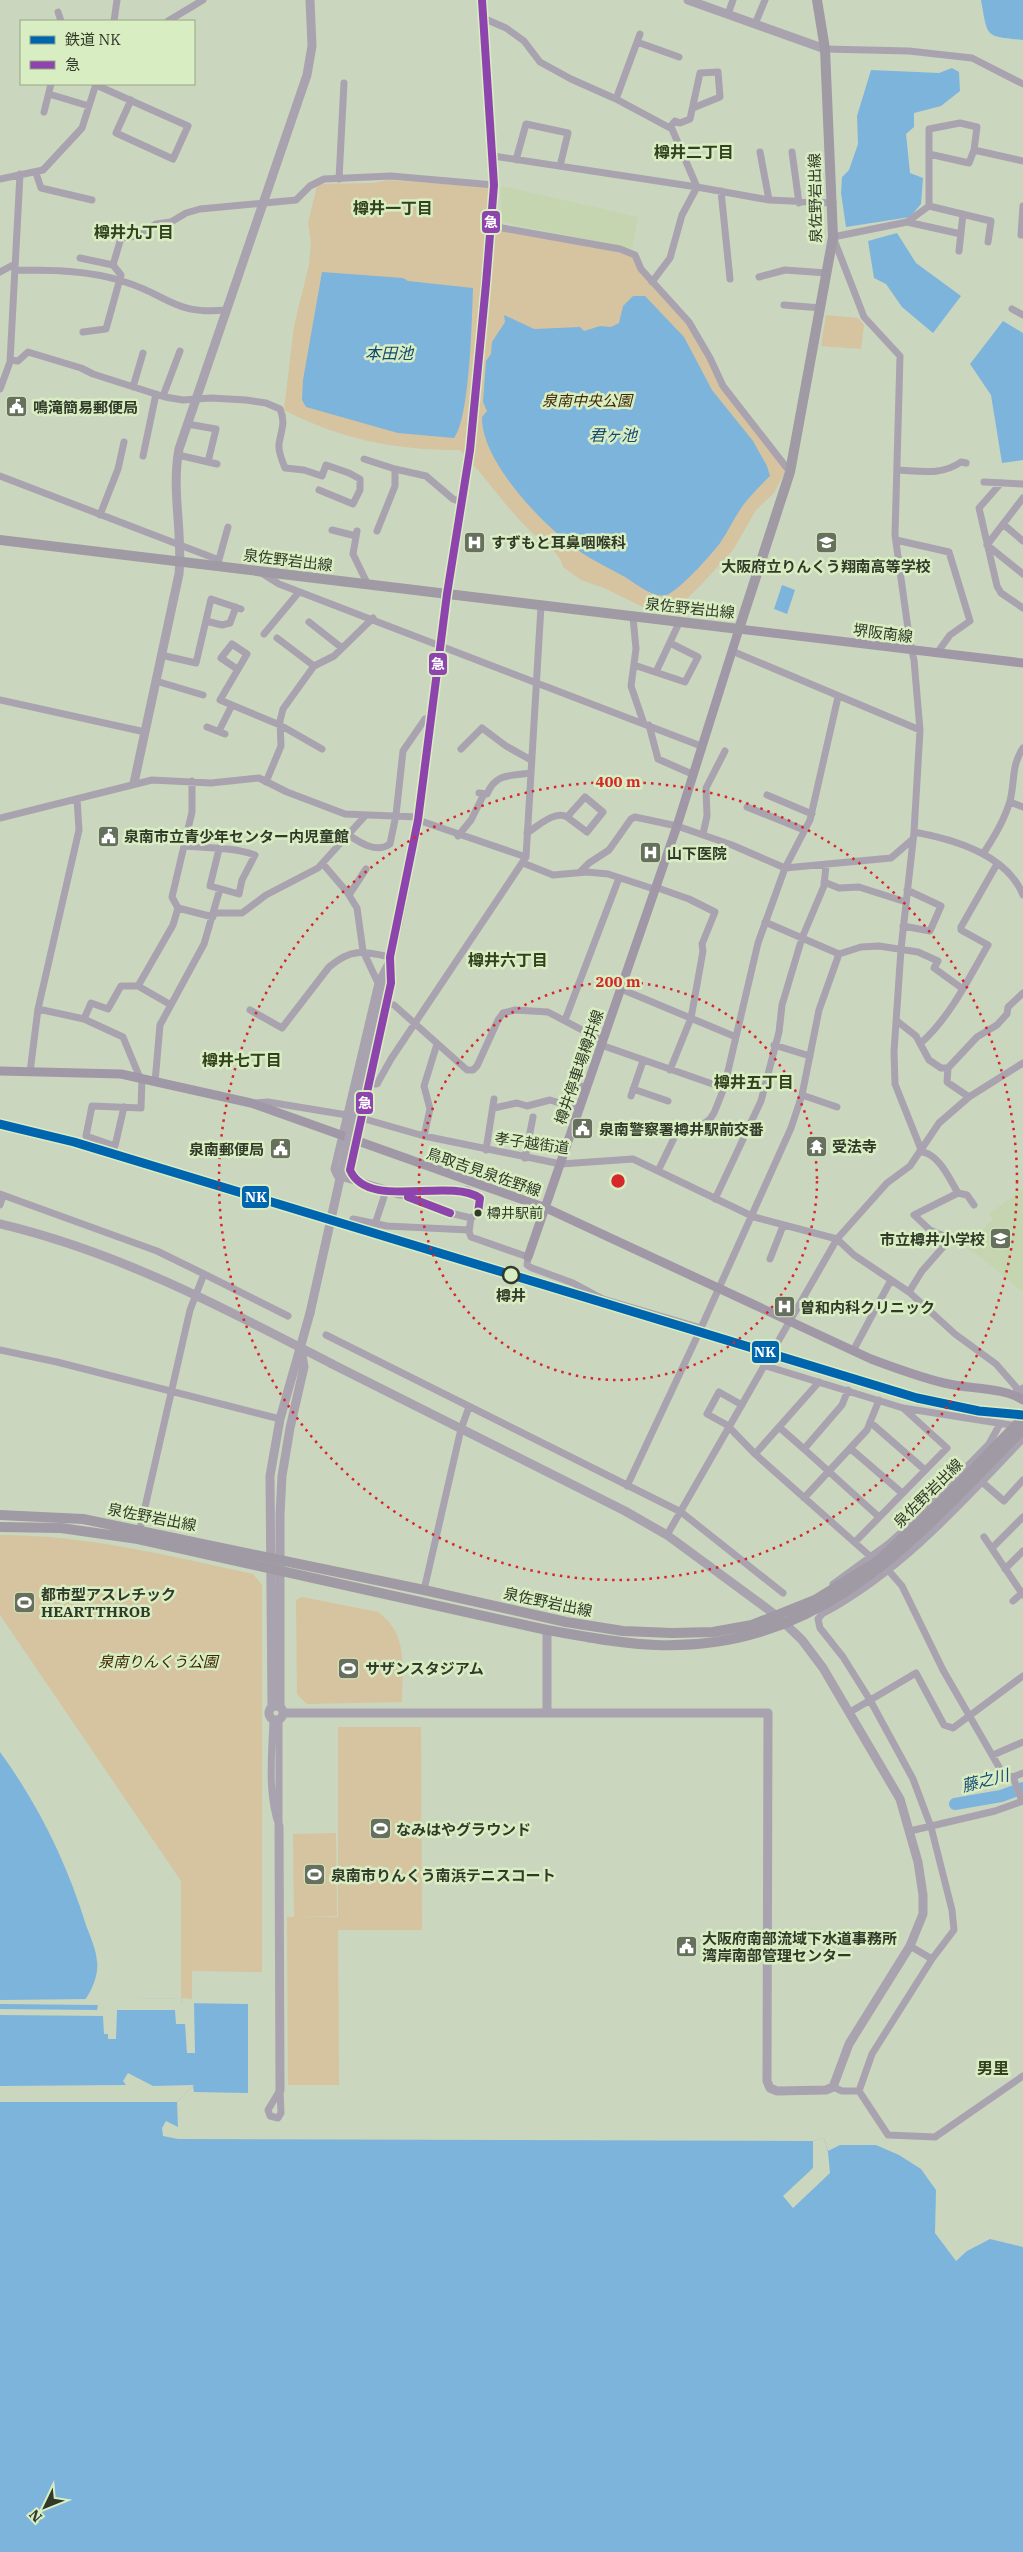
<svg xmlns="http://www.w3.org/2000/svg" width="1023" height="2552" viewBox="0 0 1023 2552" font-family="'IBM Plex Serif','Noto Sans JP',serif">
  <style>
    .built { fill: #c4d5b0 }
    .green { fill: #d6c3a0 }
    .water { fill: #7db4dc }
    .pier { fill: #cbd6bf }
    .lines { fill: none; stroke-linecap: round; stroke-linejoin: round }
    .river { stroke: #7db4dc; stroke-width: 12 }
    .minor { stroke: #a9a3af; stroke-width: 7 }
    .tertiary { stroke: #a9a3af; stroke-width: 9 }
    .secondary { stroke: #a098a7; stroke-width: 9 }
    .primary { stroke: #a09aa5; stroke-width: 10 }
    .tertiary-bridge { stroke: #a9a3af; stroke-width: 9 }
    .primary-bridge { stroke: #a09aa5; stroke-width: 10 }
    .bus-1-casing { stroke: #d9edc2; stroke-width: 11 }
    .bus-1 { stroke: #8e44ad; stroke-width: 8 }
    .rail-1-casing { stroke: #d9edc2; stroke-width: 12 }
    .rail-1 { stroke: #0065af; stroke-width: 9 }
    .ring { fill: none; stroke: #d62828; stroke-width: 2.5; stroke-dasharray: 2.5 5 }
    .bus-dot { fill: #313928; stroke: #d9edc2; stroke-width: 2 }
    .stop-dot { fill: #d9edc2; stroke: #313928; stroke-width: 2.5 }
    .labels { text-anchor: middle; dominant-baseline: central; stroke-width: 5; stroke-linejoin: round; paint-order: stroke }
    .bus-label { font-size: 14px; fill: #313928; stroke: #d9edc2; text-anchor: start }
    .street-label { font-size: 15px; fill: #313928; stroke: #d9edc2 }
    .park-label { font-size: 15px; font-style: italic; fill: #412704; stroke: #d9edc2 }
    .poi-label { font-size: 15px; font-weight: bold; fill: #313928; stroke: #d9edc2; text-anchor: start }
    .stop-label { font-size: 15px; font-weight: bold; fill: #313928; stroke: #d9edc2 }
    .neighbourhood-label { font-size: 16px; font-weight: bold; fill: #32411d; stroke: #d9edc2 }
    .water-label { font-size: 16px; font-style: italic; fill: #144974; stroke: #d9edc2 }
    .centre { fill: #d62828; stroke: #d9edc2; stroke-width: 2.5 }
    .ring-label { font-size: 15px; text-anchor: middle; font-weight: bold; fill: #d62828; stroke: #d9edc2; stroke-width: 5; stroke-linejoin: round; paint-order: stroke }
    .line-badge { stroke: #d9edc2; stroke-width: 2 }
    .badge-label { font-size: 14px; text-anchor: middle; font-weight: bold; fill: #fff }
  </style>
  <rect width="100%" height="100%" fill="#cbd6bf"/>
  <!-- built -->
  <path class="built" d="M501,186L638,217L632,249L502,222Z
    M1021,1190H1023V1292L969,1248L972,1244L977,1247L980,1233L993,1219L989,1214Z"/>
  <!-- green -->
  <path class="green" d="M388,180L490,187L488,227L609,250L633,257L641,273L683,317L713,366L783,468L785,472L774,493L756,510L733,550L700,586L671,614L651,611L604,588L581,580L563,567C561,554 546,545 536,536C507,511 488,478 460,450C396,450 342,440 284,410L294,326L309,265L311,243L308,223L317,186L321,184L373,183Z
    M826,315L858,318L864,325L861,349L821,346Z
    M0,1535C87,1535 169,1556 253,1574L262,1585V1972L192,1971V1999L181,1998V1881L0,1615Z
    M302,1597L378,1612C409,1635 402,1667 402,1702L307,1704L297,1694L296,1600Z
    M338,1727H421L422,1930H338L339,2085H288L287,1917H338Z
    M336,1833L337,1916L294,1917L293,1834Z"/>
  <!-- water -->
  <path class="water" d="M981,0H1023V40C984,36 988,38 981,0Z
    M952,68L959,72L960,91L941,106L914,113V127L906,134L910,173L923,178L921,204L910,217L846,227L841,193L842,177L849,170L858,144L857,116L871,70L939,73Z
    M897,233L916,263L961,296L933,333L902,307L886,284L874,278L868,241Z
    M322,272L403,278L408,281L473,288C472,316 470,419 454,438L398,433L306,407L302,400L303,380Z
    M633,296H645L684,337L712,390L753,441L767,466L770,476C761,485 752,494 744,504C735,516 729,530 720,543C713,553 677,593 666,595C653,598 636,584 625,577C611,569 596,562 582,553C546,529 481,462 482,417L487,411L483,402L486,361L491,354L492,342L505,322L504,315L534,329L580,327L584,331L600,326L611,327L619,323L623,306Z
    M1003,321L1023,333V460L1002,463L991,395L970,364Z
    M782,585L795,590L787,614L774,609Z
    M0,1752C38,1804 67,1863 86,1925C90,1936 96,1949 97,1961C99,1974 92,1990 85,2000L181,1998L182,2003L248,2004V2093L194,2092L193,2086L177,2102L178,2127L166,2121L162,2128L163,2136L178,2139L813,2141L824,2138L828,2151L840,2145H876L899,2155L921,2169L936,2190L935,2233L956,2261L967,2251L990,2239L1023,2247V2552H0Z"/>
  <!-- pier -->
  <path class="pier" d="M181,1998L182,2003H194L195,2053H187L185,2024H176L175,2010H117L116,2039H108V2034H104L103,2016L0,2015V2009L97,2010L98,2005L0,2004V2000Z
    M128,2073L153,2086L194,2085L177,2102H0V2086L126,2085L123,2081Z
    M824,2138L828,2152L830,2173L793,2208L783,2196L813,2168V2141Z"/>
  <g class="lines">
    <!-- river -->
    <path class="river" d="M955,1804L1001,1796L1023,1788"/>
    <!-- minor -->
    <path class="minor" d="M58,12L61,21
      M728,14L733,0
      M483,18L506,28L524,41L540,62L571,79L616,99L672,129L697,187L682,215L670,258L652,282
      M114,21L117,0
      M168,21L203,0
      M755,24L765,0
      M637,42L679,57
      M825,49L909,51L972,58L1023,84
      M96,85L188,126L173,159L116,133L131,100
      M49,94L89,106
      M616,99L640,34
      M44,112L51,84
      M670,127L675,121L680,123L690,119L700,73L718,72L720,97L693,108
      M974,150L1023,161
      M760,152L769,200
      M792,152L799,203
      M929,154L969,163L974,150L977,127L960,123L929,129V206L907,222L833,237L864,317L900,356L895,535L910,643L914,660L920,730L914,832L901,949L894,1052L895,1084L922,1152C939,1154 950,1180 958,1193
      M493,156L697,187L769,200L833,203
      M516,160L526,124L568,133L560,166
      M36,173L41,188L92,200
      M0,179L43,170L82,128L96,84
      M339,179L344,83
      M721,191L730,279
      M929,206L991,221L988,242
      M1023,206L1021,235H1023
      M907,222L961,234
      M491,226L620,249L635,255L641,269L689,322L710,358L723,386L790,472
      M959,251L963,214
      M80,258L113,265L121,275L106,329L83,332
      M113,265L121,238L137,236L156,224L171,222L186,213L200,209L296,200L310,186L324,179L391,176L494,185
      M15,270C51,270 90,270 125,282C168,295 174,315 226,310
      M0,272L15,264
      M759,277L785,270L827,273
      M784,305L821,308
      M1012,309L1023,315
      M10,360L18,361L28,352L81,368L93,374L165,397L183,400L211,398L246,400L266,403L280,409C286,423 281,430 279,444C278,452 282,460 285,468L304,470L322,476L326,465L349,473L360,479V490L353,504L319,490
      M133,387L143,353
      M0,389L10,362L20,174
      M163,396L180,351
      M187,424L216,429L208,462
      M178,455L217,464
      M143,456L156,394
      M364,459L395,469L426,476L453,499L461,502
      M897,470C920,471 941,476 961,462L966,463
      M0,476L219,560
      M984,482L1023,484
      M1001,483L979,508L997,586L1001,593L1023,608
      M100,515L118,469L124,442
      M1003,524L1023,541
      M332,530L356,536
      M357,531L353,554L368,585
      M377,531L395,486V469
      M896,540L949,552L970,621L950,635L937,653
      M987,545L1023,498
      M987,545L1023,574
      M218,563L228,527
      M260,572L279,584L701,746
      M633,617L636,649L631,686L644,724
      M206,621L222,625L230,623L236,607
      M309,622L342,648
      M264,634L299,592
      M277,638L314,666
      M732,651L920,730
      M161,655L196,663L211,599L241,609
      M634,665L685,682L698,657L670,643
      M237,669L221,658L232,644L247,654L220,700L280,725L322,749
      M656,672L679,623
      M156,681L203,695
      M0,700L145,732
      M649,725L658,759L692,774
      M207,727L225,734
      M219,731L232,705
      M461,749L482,728L506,746L531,760
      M192,781V812L172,897L178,908L213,917
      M266,782L281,746L280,721L283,709L314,666L334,656L373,618
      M479,793L487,794C496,773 510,776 531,773
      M767,795L812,814
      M1010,802L1023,807
      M747,807L804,830
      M0,818L152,780L211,783L259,778L287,792L345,814L418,817
      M418,820L526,857
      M914,832C953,839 1007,855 1023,895
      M527,833C538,826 555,810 567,817L587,832L603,812L585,797L567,817
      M347,834C359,842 376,854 390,844L396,815L403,751L425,719L431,718
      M703,834L707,816L706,788L725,751
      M458,836L471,820L484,794
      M184,846C207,848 234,847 255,855L242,880L239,894L210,886L219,849
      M983,854C994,837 1004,821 1010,801C1015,782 1011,766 1023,748
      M523,863L553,875L587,872L608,874L654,889
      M323,864L347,892L357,908L363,951L378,983
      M579,873L589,863L609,850L631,819L635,817L677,826L732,845L785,868L891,858L913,839
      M824,882L839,888L859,887L906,902
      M655,887L689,899L715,912L702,944L703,951L691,1018L670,1070
      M349,895L366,869
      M214,913H242L266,895L318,868L365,816
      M765,922L839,954L861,947L879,946L918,952L938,961L934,968L963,989
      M903,926L930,931L941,906L907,890
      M138,986L173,925L178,908
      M621,989L736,1037
      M387,1003L394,1005L467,1070H473L477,1066L498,1020L503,1013L515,1010L548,1012L603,1041
      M38,1009L84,1019L123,1037L140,1078
      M250,1010L282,1028L329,967C351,948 363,951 390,957
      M84,1019L91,1003L108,1009L121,986H138L171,1005
      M565,1020L619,878
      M897,1021L916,1036L929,1060L941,1068H948
      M921,1043C950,1017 969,978 988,945L961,930V927L997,864
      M601,1045L724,1088
      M774,1045L810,1056
      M30,1072L38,1009L79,830L77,799
      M155,1082L160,1025L204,944L220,889
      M369,1084H377L391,1059L526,857L541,606
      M633,1089L668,1101
      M802,1095L837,1107
      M631,1096L643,1061
      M969,1097L947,1082L948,1068L977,1037L997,1025L1007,1014L1008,1007L1023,993
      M254,1103L268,1102L347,1115
      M563,1103L572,1083L587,1088
      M124,1107L115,1146L86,1136L92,1106L141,1108L142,1079
      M494,1108L517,1103L527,1106L550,1100L579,1109
      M361,1118L424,1136L561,1164L633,1159L754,1217L837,1239L854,1255L909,1292L955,1334L996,1364L1016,1387L1018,1397
      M424,1136L430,1109L424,1086L437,1044
      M486,1150L494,1099
      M525,1158L533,1117
      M658,1171L676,1134L683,1129L698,1128L710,1119L714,1113L724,1088L758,943L785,868L810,820L838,697
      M358,1182L353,1178L350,1170L391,983L390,968
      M359,1182L337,1176L334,1169L378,983L386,967
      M467,1190L476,1194L481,1203L478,1213L471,1218L450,1213L399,1194L412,1191Z
      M0,1194L157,1251L204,1274L190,1310L140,1529
      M715,1199L761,1101L779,1032L782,1005L802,938L824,886L826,865
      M0,1205L3,1196
      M471,1218L469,1232L471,1237L528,1257L527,1265L532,1268L573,1283L603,1299L701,1328L791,1128L802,1095L819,1010L839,954
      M353,1219L387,1226L469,1230
      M375,1224L386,1191
      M770,1259L783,1226
      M204,1274L288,1316
      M909,1292L922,1271L944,1246L946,1237L930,1230L914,1215L958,1193L967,1195L974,1205
      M326,1335L681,1512L783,1593
      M0,1350L57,1362L280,1419
      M853,1351L891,1280
      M766,1366L903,1408L1017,1426
      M848,1390L842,1405L804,1449L879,1517
      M742,1405L719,1392L707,1414L727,1425L755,1454L871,1557
      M870,1422L925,1470
      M779,1427L804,1449
      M1023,1439C961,1504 902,1571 822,1614L818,1619L820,1628L843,1657L870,1700L913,1779L931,1827L952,1910L954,1930L932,1959L872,2054L859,2091L888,2135L935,2137L1023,2076
      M851,1449L902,1493
      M755,1454L819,1382
      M982,1482L1004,1501L1023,1480
      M627,1486L696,1339
      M804,1498L867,1430L879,1400
      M667,1535L837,1239L887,1183L910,1166L939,1123L969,1097L1023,1063
      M984,1537L1023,1595
      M855,1542L947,1448L903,1408
      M992,1548L1023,1517
      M1005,1569L1023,1551
      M889,1571L902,1586L943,1670L1003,1774L1013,1777L1023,1773
      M833,1584L888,1544L914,1521L989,1444L1000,1424
      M424,1590L461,1429L469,1407
      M1013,1601L1023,1592
      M850,1712L916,1673L944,1725L953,1728L1023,1676
      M273,1719C272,1754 267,1792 279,1826
      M993,1755L1023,1742
      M1013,1777L1022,1801
      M279,1826V1719
      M910,1831L995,1811L1023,1801
      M910,1946L932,1959
      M833,2087L842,2091H859
      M280,2090L281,2113L278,2118L270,2116L268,2110Z"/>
    <!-- tertiary -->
    <path class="tertiary" d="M688,0L825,49
      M134,783L179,574C183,532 171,491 179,449L307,75L312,46L310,0
      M363,1076L398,924L418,820L447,594L470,450L494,185L482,0
      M359,1182L399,1194
      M0,1224C119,1252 226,1309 334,1365C431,1414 528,1463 625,1511L667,1535L777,1616L802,1640L823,1668L900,1799L918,1862L923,1895V1914L910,1946L849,2044L833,2087L826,2090L777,2091L770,2088L767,2081L768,1713H283
      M1018,1397L1023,1389
      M269 1713a7 7 0 1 1 14 0a7 7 0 1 1-14 0Z
      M272,1707L270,1476L280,1419L310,1313
      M280,1707V1515L282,1476L290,1428L304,1367L301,1348
      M547,1713V1630
      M279,1826L280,2090"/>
    <!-- secondary -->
    <path class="secondary" d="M0,1071L121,1074L251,1103L546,1208L871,1359C895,1368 919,1377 944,1383C967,1389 1004,1387 1023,1400
      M528,1257L677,826L739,629L1023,663"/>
    <!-- primary -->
    <path class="primary" d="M0,540L739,629L790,472L833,237L825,49L817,0
      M0,1515L83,1519L424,1590L566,1622L623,1631L672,1633L713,1632L752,1625L815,1600L878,1561L945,1498
      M0,1527L61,1528L138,1539L547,1630C583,1636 620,1644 656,1645C823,1651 917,1538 1023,1429"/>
    <!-- tertiary-bridge -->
    <path class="tertiary-bridge" d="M310,1313L363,1076"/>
    <!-- primary-bridge -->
    <path class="primary-bridge" d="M945,1498L1023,1418"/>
    <defs>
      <path id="bus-1" d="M408,1197L450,1213
        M478,1213L480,1198C447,1177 368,1211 350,1170L391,983L390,957L418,820L447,594L470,450L486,284L494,185L482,0"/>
    </defs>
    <!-- bus-1 casing -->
    <use href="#bus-1" class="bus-1-casing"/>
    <!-- bus-1 -->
    <use href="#bus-1" class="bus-1"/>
    <defs>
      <path id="rail-1" d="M0,1124L74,1142L917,1398L979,1411L1023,1415"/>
    </defs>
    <!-- rail-1 casing -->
    <use href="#rail-1" class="rail-1-casing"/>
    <!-- rail-1 -->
    <use href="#rail-1" class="rail-1"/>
  </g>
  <!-- distance rings -->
  <g class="ring">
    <circle cx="618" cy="1181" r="199"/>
    <circle cx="618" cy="1181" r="399"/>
  </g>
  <!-- icons -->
  <defs>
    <symbol id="civic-square" viewBox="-11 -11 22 22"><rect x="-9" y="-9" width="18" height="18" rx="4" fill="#67705d" stroke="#d9edc2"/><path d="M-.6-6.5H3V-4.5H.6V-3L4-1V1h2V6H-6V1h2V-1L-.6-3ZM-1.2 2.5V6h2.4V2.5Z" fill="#fff"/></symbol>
    <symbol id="hospital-square" viewBox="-11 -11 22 22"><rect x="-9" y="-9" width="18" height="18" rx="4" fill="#67705d" stroke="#d9edc2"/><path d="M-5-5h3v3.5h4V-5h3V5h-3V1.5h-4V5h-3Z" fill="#fff"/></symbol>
    <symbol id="school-square" viewBox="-11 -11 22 22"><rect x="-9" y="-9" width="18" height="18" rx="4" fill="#67705d" stroke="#d9edc2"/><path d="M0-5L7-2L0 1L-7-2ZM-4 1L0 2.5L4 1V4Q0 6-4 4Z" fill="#fff"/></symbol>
    <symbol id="temple-square" viewBox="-11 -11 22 22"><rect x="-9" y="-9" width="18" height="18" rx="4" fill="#67705d" stroke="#d9edc2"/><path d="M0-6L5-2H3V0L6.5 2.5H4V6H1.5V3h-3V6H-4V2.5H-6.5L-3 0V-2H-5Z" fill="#fff"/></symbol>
    <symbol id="stadium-square" viewBox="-11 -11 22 22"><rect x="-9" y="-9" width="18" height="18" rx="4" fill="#67705d" stroke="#d9edc2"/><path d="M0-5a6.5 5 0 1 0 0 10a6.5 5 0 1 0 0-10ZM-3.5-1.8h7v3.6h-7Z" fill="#fff"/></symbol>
  </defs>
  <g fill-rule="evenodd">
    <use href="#civic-square" x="4" y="394" width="25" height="25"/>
    <use href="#hospital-square" x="462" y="530" width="25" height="25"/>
    <use href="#school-square" x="814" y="530" width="25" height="25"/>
    <use href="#civic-square" x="96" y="824" width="25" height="25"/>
    <use href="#hospital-square" x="638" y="840" width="25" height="25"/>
    <use href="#civic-square" x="570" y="1116" width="25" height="25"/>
    <use href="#temple-square" x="804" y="1134" width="25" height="25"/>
    <use href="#civic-square" x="268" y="1136" width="25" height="25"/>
    <use href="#school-square" x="988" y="1226" width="25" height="25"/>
    <use href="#hospital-square" x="772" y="1294" width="25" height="25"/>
    <use href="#stadium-square" x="12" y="1590" width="25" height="25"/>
    <use href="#stadium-square" x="336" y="1656" width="25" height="25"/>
    <use href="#stadium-square" x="368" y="1816" width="25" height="25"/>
    <use href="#stadium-square" x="302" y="1862" width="25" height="25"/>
    <use href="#civic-square" x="674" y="1934" width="25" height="25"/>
  </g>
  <!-- markers -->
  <circle class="bus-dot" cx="478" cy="1213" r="4.5"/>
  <circle class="stop-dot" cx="511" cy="1275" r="8"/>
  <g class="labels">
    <!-- bus labels -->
    <g class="bus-label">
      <text x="487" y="1213">樽井駅前</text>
    </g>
    <!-- street labels -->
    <g class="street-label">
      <text transform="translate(815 198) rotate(-91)">泉佐野岩出線</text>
      <text transform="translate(288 560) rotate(7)">泉佐野岩出線</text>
      <text transform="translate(690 608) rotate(6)">泉佐野岩出線</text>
      <text transform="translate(883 633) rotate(7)">堺阪南線</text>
      <text transform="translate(579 1067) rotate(-71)">樽井停車場樽井線</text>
      <text transform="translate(532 1143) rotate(8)">孝子越街道</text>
      <text transform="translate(484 1172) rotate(19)">鳥取吉見泉佐野線</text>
      <text transform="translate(928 1493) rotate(-45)">泉佐野岩出線</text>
      <text transform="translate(152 1517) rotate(11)">泉佐野岩出線</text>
      <text transform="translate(548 1602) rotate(12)">泉佐野岩出線</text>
    </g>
    <!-- park labels -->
    <g class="park-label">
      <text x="587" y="400">泉南中央公園</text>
      <text x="158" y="1661">泉南りんくう公園</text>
    </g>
    <!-- poi labels -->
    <g class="poi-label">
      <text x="33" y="407">鳴滝簡易郵便局</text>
      <text x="491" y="542">すずもと耳鼻咽喉科</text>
      <text x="826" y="566" text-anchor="middle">大阪府立りんくう翔南高等学校</text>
      <text x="124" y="836">泉南市立青少年センター内児童館</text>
      <text x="667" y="853">山下医院</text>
      <text x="599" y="1129">泉南警察署樽井駅前交番</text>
      <text x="832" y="1146">受法寺</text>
      <text x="264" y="1149" text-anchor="end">泉南郵便局</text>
      <text x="985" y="1239" text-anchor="end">市立樽井小学校</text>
      <text x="800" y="1307">曽和内科クリニック</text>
      <text x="41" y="1594">都市型アスレチック<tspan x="41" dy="17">HEARTTHROB</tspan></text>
      <text x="365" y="1668">サザンスタジアム</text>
      <text x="396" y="1829">なみはやグラウンド</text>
      <text x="331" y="1875">泉南市りんくう南浜テニスコート</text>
      <text x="702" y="1938">大阪府南部流域下水道事務所<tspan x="702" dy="17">湾岸南部管理センター</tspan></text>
    </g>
    <!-- stop labels -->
    <g class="stop-label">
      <text x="511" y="1295">樽井</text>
    </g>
    <!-- neighbourhood labels -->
    <g class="neighbourhood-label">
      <text x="694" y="152">樽井二丁目</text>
      <text x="393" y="208">樽井一丁目</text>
      <text x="134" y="232">樽井九丁目</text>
      <text x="508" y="960">樽井六丁目</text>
      <text x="242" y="1060">樽井七丁目</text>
      <text x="754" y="1082">樽井五丁目</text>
      <text x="993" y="2068">男里</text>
    </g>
    <!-- water labels -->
    <g class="water-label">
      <text x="389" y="353">本田池</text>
      <text x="613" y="435">君ヶ池</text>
      <text transform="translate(985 1780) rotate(-14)">藤之川</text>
    </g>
  </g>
  <circle cx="618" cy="1181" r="8" class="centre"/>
  <g class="ring-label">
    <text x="618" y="787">400 m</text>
    <text x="618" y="987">200 m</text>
  </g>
  <g class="line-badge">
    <rect x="481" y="210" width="20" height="24" rx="5" fill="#8e44ad"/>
    <rect x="428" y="652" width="20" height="24" rx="5" fill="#8e44ad"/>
    <rect x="355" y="1091" width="19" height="24" rx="5" fill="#8e44ad"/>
    <rect x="241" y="1185" width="29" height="24" rx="5" fill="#0065af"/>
    <rect x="751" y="1340" width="29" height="24" rx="5" fill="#0065af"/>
  </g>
  <g class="badge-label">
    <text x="491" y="227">急</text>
    <text x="438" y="669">急</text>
    <text x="365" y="1108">急</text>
    <text x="256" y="1202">NK</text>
    <text x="765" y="1357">NK</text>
  </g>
  <!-- legend -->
  <rect x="20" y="20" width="175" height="65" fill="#d9edc2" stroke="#96a584"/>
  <rect x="30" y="36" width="25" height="8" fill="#0065af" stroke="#96a584"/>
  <text x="65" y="45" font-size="15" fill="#313928">鉄道 NK</text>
  <rect x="30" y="61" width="25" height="8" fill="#8e44ad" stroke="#96a584"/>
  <text x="65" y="70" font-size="15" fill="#313928">急</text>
  <!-- north arrow -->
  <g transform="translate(45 2507) rotate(227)" stroke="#d9edc2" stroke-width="4" paint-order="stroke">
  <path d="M0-4L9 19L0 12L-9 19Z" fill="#313928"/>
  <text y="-8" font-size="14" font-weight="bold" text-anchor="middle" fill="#313928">N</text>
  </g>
</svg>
